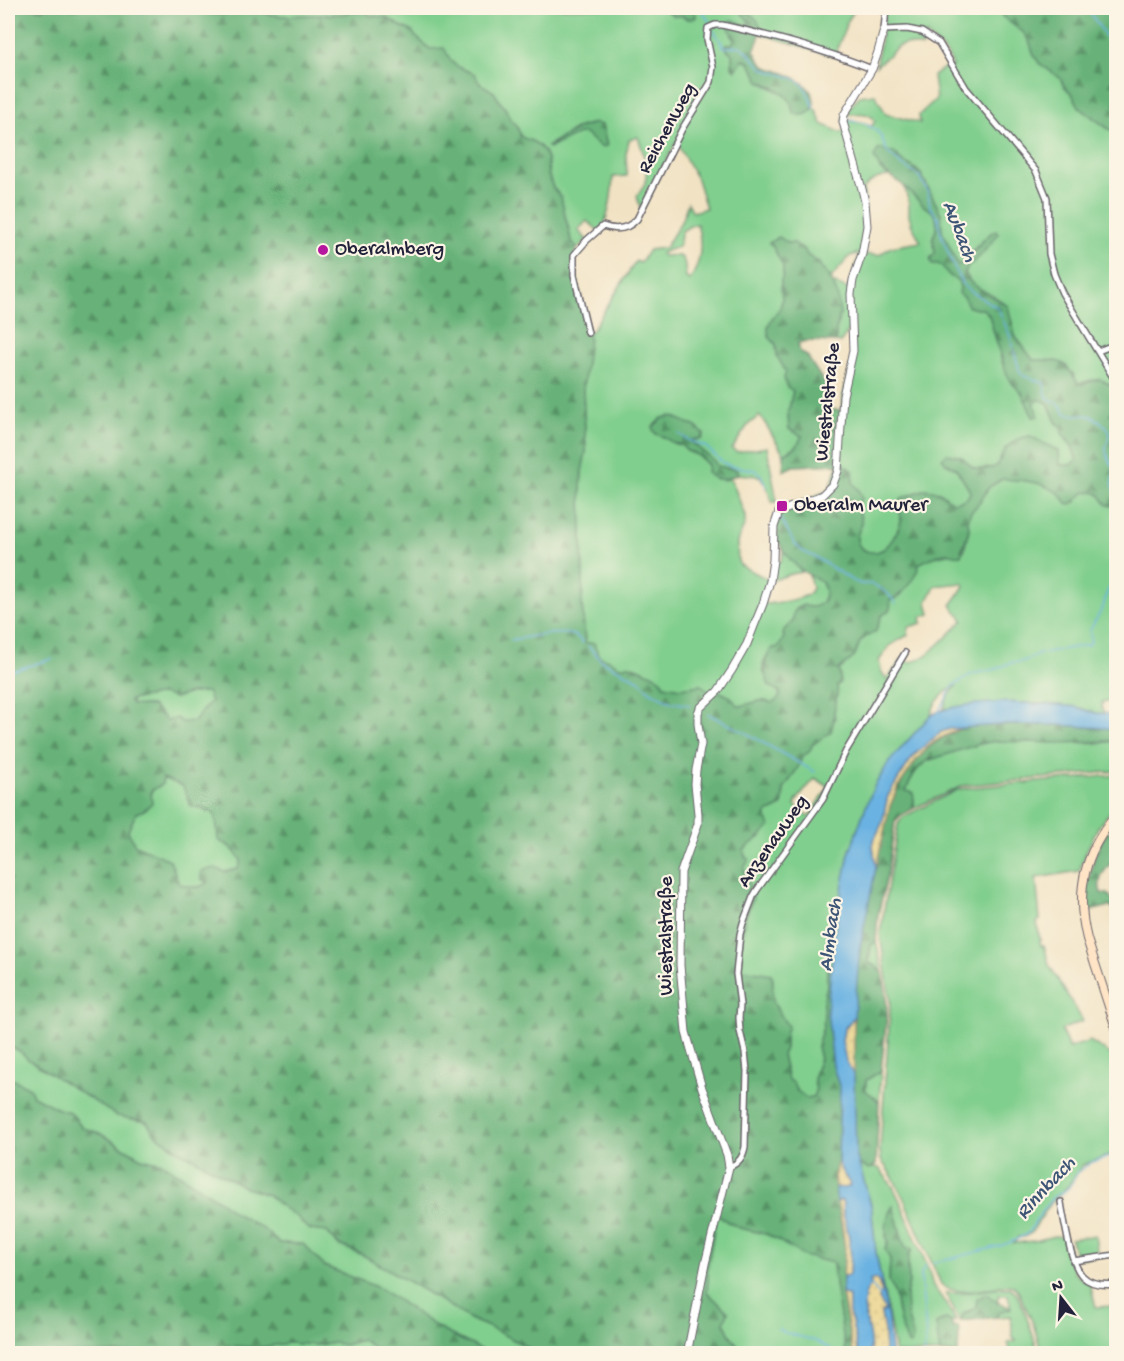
<svg xmlns="http://www.w3.org/2000/svg" width="1124" height="1361" viewBox="0 0 1124 1361" font-family="'Gochi Hand',sans-serif">
  <style>
    .grass { fill: #81cf8e; stroke: #527864; stroke-width: 1.5; fill-rule: evenodd }
    .forest { fill: url(#forest-firs); stroke: #456a5a; stroke-width: 1.5; fill-rule: evenodd }
    .sand { fill: url(#sand-dots); stroke: #887e6c; stroke-width: 1.5 }
    .water { fill: #6bb2e2; stroke: #466a8e; stroke-width: 1.5 }
    .lines { fill: none; stroke-linecap: round; stroke-linejoin: round }
    .stream { stroke: #6bb2e2; stroke-width: 1.5 }
    .minor-casing { stroke: #6a656b; stroke-width: 8 }
    .tertiary-casing { stroke: #6a656b; stroke-width: 9 }
    .secondary-casing { stroke: #6a656b; stroke-width: 10 }
    .minor { stroke: #fff; stroke-width: 5 }
    .tertiary { stroke: #fff; stroke-width: 7 }
    .secondary { stroke: #ffe4c6; stroke-width: 8 }
    .poi-dot { fill: #b5179e; stroke: #fcf5e5; stroke-width: 2 }
    .labels { text-anchor: middle; dominant-baseline: central; stroke-width: 4.5; stroke-linejoin: round; paint-order: stroke }
    .street-label { font-size: 20px; fill: #22223b; stroke: #fcf5e5 }
    .poi-label { font-size: 20px; fill: #22223b; stroke: #fcf5e5; text-anchor: start }
    .water-label { font-size: 21px; font-style: italic; fill: #3c5475; stroke: #fcf5e5 }
  </style>
  <defs>
    <pattern id="forest-firs" width="22" height="20" patternUnits="userSpaceOnUse" patternTransform="scale(1.5)"><rect width="22" height="20" fill="#68b279"/><path d="M5 1l3.5 6h-7zM16 11l3.5 6h-7z" fill="#559064"/></pattern>
    <pattern id="sand-dots" width="8" height="8" patternUnits="userSpaceOnUse" patternTransform="scale(1.5)"><rect width="8" height="8" fill="#eeda9e"/><path d="M2 2h.1M6 6h.1" fill="none" stroke="#ccbb89" stroke-width="1.8" stroke-linecap="round"/></pattern>
  </defs>
  <rect width="100%" height="100%" fill="#fcf5e5"/>
  <filter id="ink" filterUnits="userSpaceOnUse"><feTurbulence type="fractalNoise" baseFrequency=".0167" numOctaves="2"/><feDisplacementMap in="SourceGraphic" scale="12" xChannelSelector="R" yChannelSelector="G"/><feConvolveMatrix kernelMatrix="1 2 1 2 8 2 1 2 1" color-interpolation-filters="sRGB"/></filter>
  <filter id="wash" filterUnits="userSpaceOnUse"><feTurbulence type="fractalNoise" baseFrequency=".008" numOctaves="4" result="noise"/><feDisplacementMap in="SourceGraphic" scale="24" xChannelSelector="R" yChannelSelector="G"/><feGaussianBlur stdDeviation="1.35" result="paint"/><feColorMatrix in="noise" values="0 0 0 0 0 0 0 0 0 0 0 0 0 0 0 0 0 1.4 0 .05"/><feComposite in="paint" operator="in"/></filter>
  <g filter="url(#wash)">
    <rect width="100%" height="100%" fill="#f1e2c3"/>
    <!-- grass -->
    <path class="grass" d="M181,8H237L235,11C218,18 199,12 181,8Z
      M254,8H663C672,16 679,13 688,19L695,18L696,16L694,8H738L751,23L749,25L743,24L730,30L734,41L732,44H728L727,50C733,55 742,57 748,62C754,67 757,76 762,82C771,90 793,92 792,109L810,112L813,108L816,110L822,124L842,133L845,131L843,119L864,123L871,127L875,121C869,110 855,114 844,115L859,96L875,94L886,114L920,123L919,115L936,99L933,76L944,68L953,66L947,54L926,34L925,41L922,47L906,44L899,46L876,66L886,8H997L1003,17L1024,33L1029,40L1039,63L1060,78L1065,87L1072,94L1080,108L1106,127L1111,130H1116V388C1109,383 1101,379 1092,380C1080,382 1077,388 1073,373L1045,360H1033L1015,336L1012,322L1003,302L990,294L984,292L971,283L965,273L967,268L981,255L998,234L992,232L975,248L964,263L958,265L946,239L942,232L941,214L921,174L913,167L901,161L898,156L882,149L880,169L889,176C877,177 871,181 863,189L865,202L862,254L879,255L891,247L921,242L911,224L912,223L909,216V202L904,186L925,207L932,211L937,218V227L933,238V241L937,263L943,266L949,275L958,280L969,307L977,309H983L989,315L1002,362L1012,383L1022,393L1033,417L1038,416L1034,404L1039,399L1048,403L1054,418L1058,425L1061,427L1066,439L1072,446L1077,461L1070,465H1060L1059,457L1041,443L1030,436L1017,440L1005,449L1000,462L995,467L979,469L972,468L962,457L946,463L956,468L970,491C970,500 960,501 952,502L940,492L925,489L902,498C896,509 901,510 901,520C901,526 892,541 888,545C879,557 856,554 857,537C857,533 860,529 862,524L858,505L859,490L852,483L853,471L840,461L843,396L852,360V326L840,343L836,342V330L840,314L837,294L833,283L848,289L860,253L850,256L831,278L822,269L819,263L807,255L794,243L772,245L783,266V275L781,281L782,301L780,309L771,320L768,328L769,337L776,344L777,356L786,372L793,390L788,413L789,429L802,436L797,446L784,454L763,420L759,416L748,425L732,449L737,452L767,447L777,502H772L767,487L760,476L738,474L737,470L717,466L714,461L690,441L702,439L704,434C697,429 690,425 683,422C667,415 666,414 653,426L656,434L662,436L673,443L681,445L687,451L699,456L722,480L730,479L733,483L745,516V524L737,542L738,561L740,565L769,580L775,562L781,561L784,550L802,572L791,574L770,581L763,604C772,604 798,600 805,596C810,594 810,593 812,588L809,575L821,581L826,592L822,602L817,607L810,608L785,629L783,633L784,637L779,647L771,649C769,653 765,658 764,662C758,677 778,684 780,696L776,701L771,703C762,698 756,702 747,705C746,706 740,706 738,706L731,697L718,691L713,695L701,685L681,688L664,685L660,678L641,669L629,665L619,667L612,661L599,657L597,653L596,648L585,643L582,604L583,582L581,489L582,471L586,451L583,390L588,333L592,330L636,261L640,263L649,250L665,248L681,222L688,203L693,212L706,208L697,179L676,142L641,211L637,196C639,192 643,187 645,183C649,169 643,151 638,137L629,140L626,154L627,176L613,177C612,192 609,221 599,231L587,221L578,230L587,240L577,249L571,241L569,229L557,192C543,179 553,163 543,150C538,142 529,141 521,137L516,124L511,120L505,108L500,102L494,92L479,83L466,70L460,69L430,49L415,36L412,31L402,27L386,17L370,16L367,12L358,10L342,14L281,16L267,14ZM594,123L602,125L607,146L601,147L584,133L578,134L550,144L579,127ZM697,224C703,245 701,262 690,280L686,278C684,256 686,254 663,256L661,253L678,247L679,245L682,231L690,226Z
      M745,8H856L847,22L835,56L761,34C758,17 754,20 745,8Z
      M1002,479C1020,480 1042,481 1058,492C1061,495 1064,499 1067,503L1076,502C1082,490 1088,490 1099,494C1106,503 1104,505 1116,506V702H1102V709L1104,713H1095L1076,707L1059,705L1004,702L944,709L947,698L956,686C946,690 933,703 931,715L889,762L874,787L863,814L849,854L834,938L833,960L827,970V986L823,1003L824,1016L823,1027L817,1046L820,1059L815,1072L814,1082L816,1089L813,1097L806,1098L796,1090L793,1082L788,1080L782,1055L785,1048V1034L778,1011L773,1001L772,992L773,978L771,974L737,969L740,934L753,897L744,869L745,857L744,850L752,842L761,837L767,819V813L782,806L784,789L797,769L803,756L810,751L812,745L835,718L834,713L838,671L854,657L860,642L864,638L876,631L881,616L890,600C895,599 897,599 900,596C906,589 918,573 919,564C932,555 949,554 964,551L969,529L968,521L970,513L980,502L989,487ZM962,583L964,586L957,597L951,605L963,620C952,631 927,660 911,662C907,662 905,661 902,659L887,679L882,673L879,661L889,646L908,635L909,627L922,623L921,617L930,614L927,602L935,586ZM815,778L829,787L809,817L795,805L797,800Z
      M208,692L211,702L201,712L195,721L182,723L167,721L159,712L132,705L130,700L163,694L175,698L190,693Z
      M997,741L1101,743L1116,741V771L968,785L962,786L914,808V800L912,792H907L906,790C909,782 914,772 920,766C929,756 982,743 997,741Z
      M1116,775V804L1098,827L1087,850L1079,871L1036,878L1040,920L1037,922L1041,946L1044,945L1049,965L1083,1021L1061,1030L1069,1048L1090,1041L1110,1054L1116,1056V1153L1083,1165L1068,1186L1051,1203L1031,1233L1024,1237H1018L1014,1243L1035,1241L1054,1236L1064,1237L1074,1271L1077,1276L1090,1284L1096,1307L1116,1306V1353H1042L1033,1323L1017,1289L1014,1286L1006,1285C989,1288 954,1298 941,1284L904,1199L892,1176L881,1160L880,1150L890,1014V1000L880,934L898,824L903,817L957,790L966,788Z
      M163,778L183,786L192,806L214,813L217,826L218,840L231,847L241,860L238,869L225,872L215,869C205,890 201,889 179,884L170,860L135,845L128,831L136,813L144,810L151,791L162,784Z
      M876,941L883,974L876,966L869,963L871,945Z
      M8,1045L21,1052L29,1060L117,1115L147,1122L155,1134L179,1151L197,1160L246,1188L269,1195L277,1203L297,1217L305,1226L311,1230L327,1232L338,1245L363,1255L425,1291L472,1320L489,1327L529,1348L530,1353L502,1354L500,1352L488,1353L443,1331L381,1289L324,1266L303,1244L279,1243L262,1228L233,1212L223,1203L162,1163L141,1158L99,1133L83,1128L70,1112L58,1109L33,1096L30,1088L8,1077Z
      M881,1071L879,1102L873,1096L866,1091V1080Z
      M858,1163C864,1167 868,1170 873,1167L879,1168L893,1187L900,1201L928,1268L933,1286L949,1308L956,1321L951,1322L945,1319L936,1324L940,1353H895L889,1318L876,1253L871,1205ZM893,1207L904,1245L907,1249L912,1250C905,1260 909,1271 909,1282C909,1287 906,1291 906,1296C905,1310 909,1324 913,1338L908,1344L898,1313L895,1295L889,1280L890,1259L885,1249C889,1242 886,1240 886,1233C886,1224 887,1214 893,1207Z
      M717,1213L726,1221L740,1228L766,1234L821,1260L833,1263L835,1284L846,1353H744L730,1335L724,1322L728,1312L707,1292L708,1277L707,1269Z
      M1095,1235L1098,1256L1076,1259L1071,1239Z
      M1003,1288C1006,1288 1010,1287 1012,1289C1021,1294 1035,1342 1038,1353H1009L1008,1343L1016,1341V1339H1013L1011,1316L997,1317C998,1310 1004,1310 1011,1308L1010,1302L1009,1301L1008,1295H998V1304L994,1299L991,1298L989,1294H984L982,1298H977L976,1308L965,1312L961,1320L962,1321H960L945,1293H964Z
      M362,1340C370,1344 375,1350 383,1353L206,1354L208,1351L224,1349L229,1345L257,1348L288,1343L318,1345L335,1343L344,1345Z"/>
    <!-- forest -->
    <path class="forest" d="M8,8H181L214,14H227L235,11L237,8H254L267,14L281,16L342,14L362,10L367,12L370,16L386,17L402,27L412,31L415,36L430,49L444,48C455,69 454,65 475,74L479,83L494,92L500,102L505,108L511,120L516,124L521,137L534,142L543,150L547,159L548,174L554,190L561,197L571,241L577,249L573,259L589,338L583,390L586,451L582,471L581,489L583,582L582,604L585,643H594L599,657L612,661L619,667L629,665L641,669L660,678L664,685L681,688L701,685L713,694L718,691L731,697L738,706C749,706 760,697 771,703L776,701L780,696V692L769,686C763,664 761,669 771,649L779,647L784,637L783,633L785,629L793,621C792,613 795,608 803,605C814,610 826,605 825,591C825,588 823,584 821,581C804,573 795,567 784,551C780,544 779,541 773,535L779,512L829,490L839,464L793,466L783,471L784,454L797,446L802,436L789,429L788,413L793,391L787,387L784,378L786,372L777,356L776,344L769,337L768,328L771,320L780,308L782,301L781,281L783,275V266L772,245L769,243L779,237L788,243H794L805,250L807,255L819,263L822,269L831,278L837,294L840,314L836,330V342L808,341L798,343L800,352L807,356L825,384L827,389L826,410H842L840,461L853,471V483L859,490L862,498L858,505L862,524C860,529 857,533 857,537C856,554 879,557 888,545C892,541 901,526 901,520C901,510 896,509 902,498C928,489 928,483 953,502C960,501 970,500 970,491L956,468L946,463L942,458L947,454C951,455 957,455 961,457C970,462 969,469 981,469C1003,469 996,461 1005,450C1010,442 1021,437 1030,436L1059,451L1060,465H1070L1077,461L1072,446L1062,433L1061,427C1053,421 1053,411 1048,403L1039,399L1034,403L1038,416L1033,417L1022,393L1012,383L1006,372L989,315L983,309H977L969,307L964,298L959,294L960,287L958,280C955,279 952,278 950,276C942,269 945,263 932,264L930,259L935,253L933,238L937,227L936,218L932,211L925,207L904,186L880,169L874,157L878,150L882,149L887,152H892L898,156L901,161L913,167L921,174L941,214L942,232L946,239L958,265C973,259 981,237 996,230L998,234L981,255L967,268L965,273L971,283L1008,306L1015,336L1033,360C1042,360 1054,359 1062,363C1073,368 1073,383 1081,383C1086,384 1094,380 1100,379L1116,388V506C1104,506 1106,503 1099,494C1080,487 1084,497 1071,504L1067,503L1059,493L1041,484L1021,480L1002,479L989,487L980,502L970,513L968,521L969,529L961,555C955,556 953,554 947,553C942,553 923,561 919,564C918,576 901,597 890,600C892,609 889,612 881,616L876,631L864,638L860,642L854,657L838,670L840,674V682L837,686C839,695 835,703 834,712C834,719 833,725 831,732L812,745L810,751L803,756L797,769L784,789L782,806L767,813V819L770,827C762,836 753,842 744,850L745,857L749,859L744,869L753,897L746,913L737,968L771,974C775,982 771,990 773,999C775,1009 782,1018 788,1026L785,1034V1048L782,1055L788,1080L793,1082L796,1090L806,1098L813,1097L816,1089L814,1082L815,1072L820,1059L817,1046L823,1027L824,1016L823,1003L827,986V970L833,960L827,1010L833,1065L840,1089V1099L839,1109L838,1161L834,1176L835,1187L845,1248L842,1293L853,1353H846L835,1284L833,1263L804,1256L769,1235L740,1228L726,1221L717,1213L707,1269L708,1277L707,1292L728,1312L724,1323L730,1335L744,1353H530L529,1348L489,1327L472,1320L425,1291L363,1255L338,1244L327,1232L311,1230L305,1226L297,1217L277,1203L269,1195L246,1188L197,1160L179,1151L155,1134L147,1122L117,1116L29,1060L21,1052L8,1045ZM207,692L211,701L201,712L195,721L182,722L176,718L167,721L152,706L132,705L130,700L162,694L175,698L190,693ZM163,778L183,786L191,806L202,808L214,813L217,826L218,840L231,847L241,860L238,869L225,872L215,868L201,871V879L208,882L198,888L179,884L170,860L135,845L128,831L136,813L144,810L152,803L151,791L162,784Z
      M663,8H694L696,16L695,18L688,19L683,16H674Z
      M738,8H745C748,12 753,15 756,19C764,29 759,40 754,50C757,56 759,62 765,66C768,68 773,69 778,71C791,75 805,81 812,94C819,108 806,120 793,113L791,102L786,96L775,88L760,81L749,62L743,59L736,70L732,67V54L725,47L726,45L732,44L734,41L729,27L730,21L733,20L746,25L750,23Z
      M997,8H1116V130H1111L1106,127L1080,108L1072,94L1065,87L1060,78L1039,63L1034,55L1029,41L1024,33L1003,17Z
      M594,123L602,125L607,146L601,147L584,133L578,134L549,148L547,147L579,128Z
      M672,416L696,427L704,434L701,439L691,440L690,441L714,461L717,466L737,470L738,474C727,480 715,483 707,472L708,464L695,453L687,451L681,445L673,443L662,436L656,434L653,430V427L662,418Z
      M998,725H1059L1116,729V741L1055,743L997,741L982,743L927,761C917,767 909,781 906,791L913,793L914,800V808L901,815L895,821L887,876L878,915L876,941L871,945L868,960L870,964L876,966L883,974L886,993L887,1016L881,1071L866,1080L865,1087L866,1091L873,1096L879,1102L876,1164L870,1169L866,1168L858,1163L856,1154C854,1096 851,1038 856,980C862,922 877,863 890,806C903,775 921,746 952,733C956,731 961,728 965,727C975,725 987,726 998,725Z
      M1115,828L1116,830L1113,838L1116,841V860C1105,867 1096,880 1101,893L1108,894C1113,899 1116,904 1116,911L1110,906L1086,912C1085,892 1094,835 1115,828Z
      M8,1077L30,1088L33,1096L58,1109L70,1112L83,1128L99,1133L141,1158L162,1163L223,1203L233,1212L262,1228L279,1243L303,1244L324,1266L381,1289L443,1331L488,1353H383C375,1350 370,1344 362,1340L344,1345L335,1343L318,1345L288,1343L257,1348L229,1345L224,1349L208,1351L206,1354L8,1353Z
      M893,1206L904,1245L907,1249L911,1248L912,1250L909,1254L908,1266L909,1283L906,1295L907,1312L913,1338L911,1345L908,1344L900,1323L895,1295L889,1280L890,1259L885,1249L888,1244C885,1231 885,1217 893,1206Z
      M984,1294L989,1295L991,1298L996,1300L997,1303L1004,1304L1005,1306H1010L1011,1308C1007,1312 1002,1309 998,1313L997,1317L962,1321V1315L976,1308L977,1298L982,1297Z
      M946,1319L951,1322L953,1328L958,1327L959,1332L958,1353H940L936,1324Z"/>
    <!-- sand -->
    <path class="sand" d="M963,727L939,739L929,746L915,762L898,787L890,806L876,867L873,847L874,840L883,821L884,813L888,795L910,761L927,742L941,732L950,729Z
      M854,1017V1076C846,1062 837,1044 845,1029C847,1025 851,1021 854,1017Z
      M838,1161L841,1170L850,1184L849,1187L843,1188L835,1187L834,1176Z
      M841,1200L843,1203C841,1210 845,1219 847,1227C850,1240 853,1264 848,1276L843,1277L845,1248L842,1224L837,1202Z
      M876,1279C884,1288 881,1300 885,1311L881,1313L884,1330L885,1353H870L871,1348L863,1300L866,1290L871,1285L870,1280Z
      M842,1293L849,1297C850,1316 855,1334 858,1353H853Z"/>
    <!-- water -->
    <path class="water" d="M1004,702L1059,705L1076,707L1095,713L1116,714V729L1059,725H998L950,729L941,732L917,752L910,761L888,795L884,813L883,821L874,840L873,847L876,867L860,947L854,1017L844,1029L842,1041L846,1061L854,1076L856,1154L871,1205L876,1253L887,1311L891,1353H885L884,1330L881,1313L885,1311L879,1298L882,1292L880,1284L876,1279L870,1280L871,1285C854,1303 874,1331 870,1353H858L852,1322L849,1313V1297L842,1293L843,1277L848,1276C853,1264 850,1240 847,1227C845,1219 841,1210 843,1203L841,1200L837,1202L835,1187L843,1188L849,1187L850,1184L841,1170L838,1161L840,1089L833,1066L827,1010L834,938L842,889L849,854L863,814L874,787L889,762L928,718C943,704 983,704 1004,702Z"/>
    <g class="lines">
      <!-- stream -->
      <path class="stream" d="M700,8L709,21
        M1087,8L1103,32L1116,58
        M714,31L724,47C729,48 733,46 738,46C747,46 756,66 766,70C775,74 794,76 801,83C806,87 811,101 814,108
        M847,120L864,123L876,130L881,136L887,152L902,165L920,177L928,192L930,207L938,217L941,235L957,274L963,284L967,289L998,308L1010,336L1020,373L1024,376L1044,383L1046,394L1048,398L1060,405L1066,414C1081,417 1089,411 1102,423C1106,426 1110,429 1110,434C1110,439 1106,443 1106,448C1105,456 1113,462 1114,470C1115,481 1110,483 1116,493
        M679,434L688,440L706,447L722,462L730,466L755,470L759,472L767,487
        M781,519L794,543L802,551L815,557L853,581L861,584H871L878,587L887,593L896,603
        M511,640C525,638 565,629 576,636C579,638 581,641 583,643
        M588,646L602,661L639,680L650,691L657,695L671,702L690,705
        M8,672L52,659
        M938,713L953,686L972,674L996,669L1010,663L1024,661L1042,653L1088,645L1091,641L1090,630L1103,607L1107,592L1116,579
        M708,714L746,733L815,772
        M934,1263L1000,1246L1011,1242L1027,1234L1052,1198L1066,1190L1070,1186L1078,1172L1092,1162L1112,1156
        M871,1285L880,1296
        M778,1329L783,1332L816,1341L838,1354
        M923,1354C930,1332 921,1298 921,1274L923,1269L927,1266"/>
    </g>
  </g>
  <g filter="url(#ink)">
    <g class="lines">
      <defs>
        <path id="minor" d="M886,8L884,30L907,29L922,32L939,43L966,88L1036,171L1047,198L1049,254L1054,274L1062,293L1116,382
          M588,333L574,275V255L587,240L603,226C616,231 628,229 637,219L682,129L711,82L713,67L707,39L708,28L715,25H722C772,36 824,50 872,69
          M1098,351L1116,344
          M729,1167C739,1163 743,1157 745,1147L747,1071L745,1052L740,1031L739,1018L740,1005L736,974L740,934L743,923L753,897L757,890L823,799L846,751L905,653
          M1061,1202C1063,1216 1066,1230 1069,1244C1076,1273 1083,1288 1116,1284
          M1073,1261L1116,1255"/>
        <path id="tertiary" d="M687,1354L705,1264L729,1167L727,1155L702,1088L686,1032L680,965L681,872L698,824V814L695,784L696,770L701,744L698,724V713L700,708L718,691L732,670L747,644L754,626L763,604L770,581L773,560L774,527L779,512L822,495L833,484L838,471L843,396L853,351L851,294L853,280L862,254L867,226L865,202L862,189L843,122L844,115L872,69L878,52L884,30"/>
        <path id="secondary" d="M1116,815C1084,853 1075,891 1087,939L1116,1028"/>
      </defs>
      <!-- minor casing -->
      <use href="#minor" class="minor-casing"/>
      <!-- tertiary casing -->
      <use href="#tertiary" class="tertiary-casing"/>
      <!-- secondary casing -->
      <use href="#secondary" class="secondary-casing"/>
      <!-- minor -->
      <use href="#minor" class="minor"/>
      <!-- tertiary -->
      <use href="#tertiary" class="tertiary"/>
      <!-- secondary -->
      <use href="#secondary" class="secondary"/>
    </g>
  </g>
  <!-- markers -->
  <g class="poi-dot">
    <circle cx="323" cy="250" r="6"/>
    <rect x="776" y="500" width="12" height="12" rx="3"/>
  </g>
  <g class="labels">
    <!-- street labels -->
    <g class="street-label">
      <text transform="translate(668 129) rotate(-61)">Reichenweg</text>
      <text transform="translate(829 402) rotate(-84)">Wiestalstraße</text>
      <text transform="translate(774 842) rotate(-55)">Anzenauweg</text>
      <text transform="translate(667 936) rotate(-90)">Wiestalstraße</text>
    </g>
    <!-- poi labels -->
    <g class="poi-label">
      <text x="335" y="250">Oberalmberg</text>
      <text x="794" y="506">Oberalm Maurer</text>
    </g>
    <!-- water labels -->
    <g class="water-label">
      <text transform="translate(958 232) rotate(69)">Aubach</text>
      <text transform="translate(832 935) rotate(-82)">Almbach</text>
      <text transform="translate(1047 1189) rotate(-47)">Rinnbach</text>
    </g>
  </g>
  <!-- margin -->
  <rect width="1124" height="1361" fill="none" stroke="#fcf5e5" stroke-width="30"/>
  <!-- north arrow -->
  <g transform="translate(1061 1298) rotate(343)" stroke="#fcf5e5" stroke-width="4.5" paint-order="stroke">
  <path d="M0-4.5L10 22L0 15L-10 22Z" fill="#22223b"/>
  <text y="-9" font-size="16" font-weight="bold" text-anchor="middle" fill="#22223b">N</text>
  </g>
</svg>
